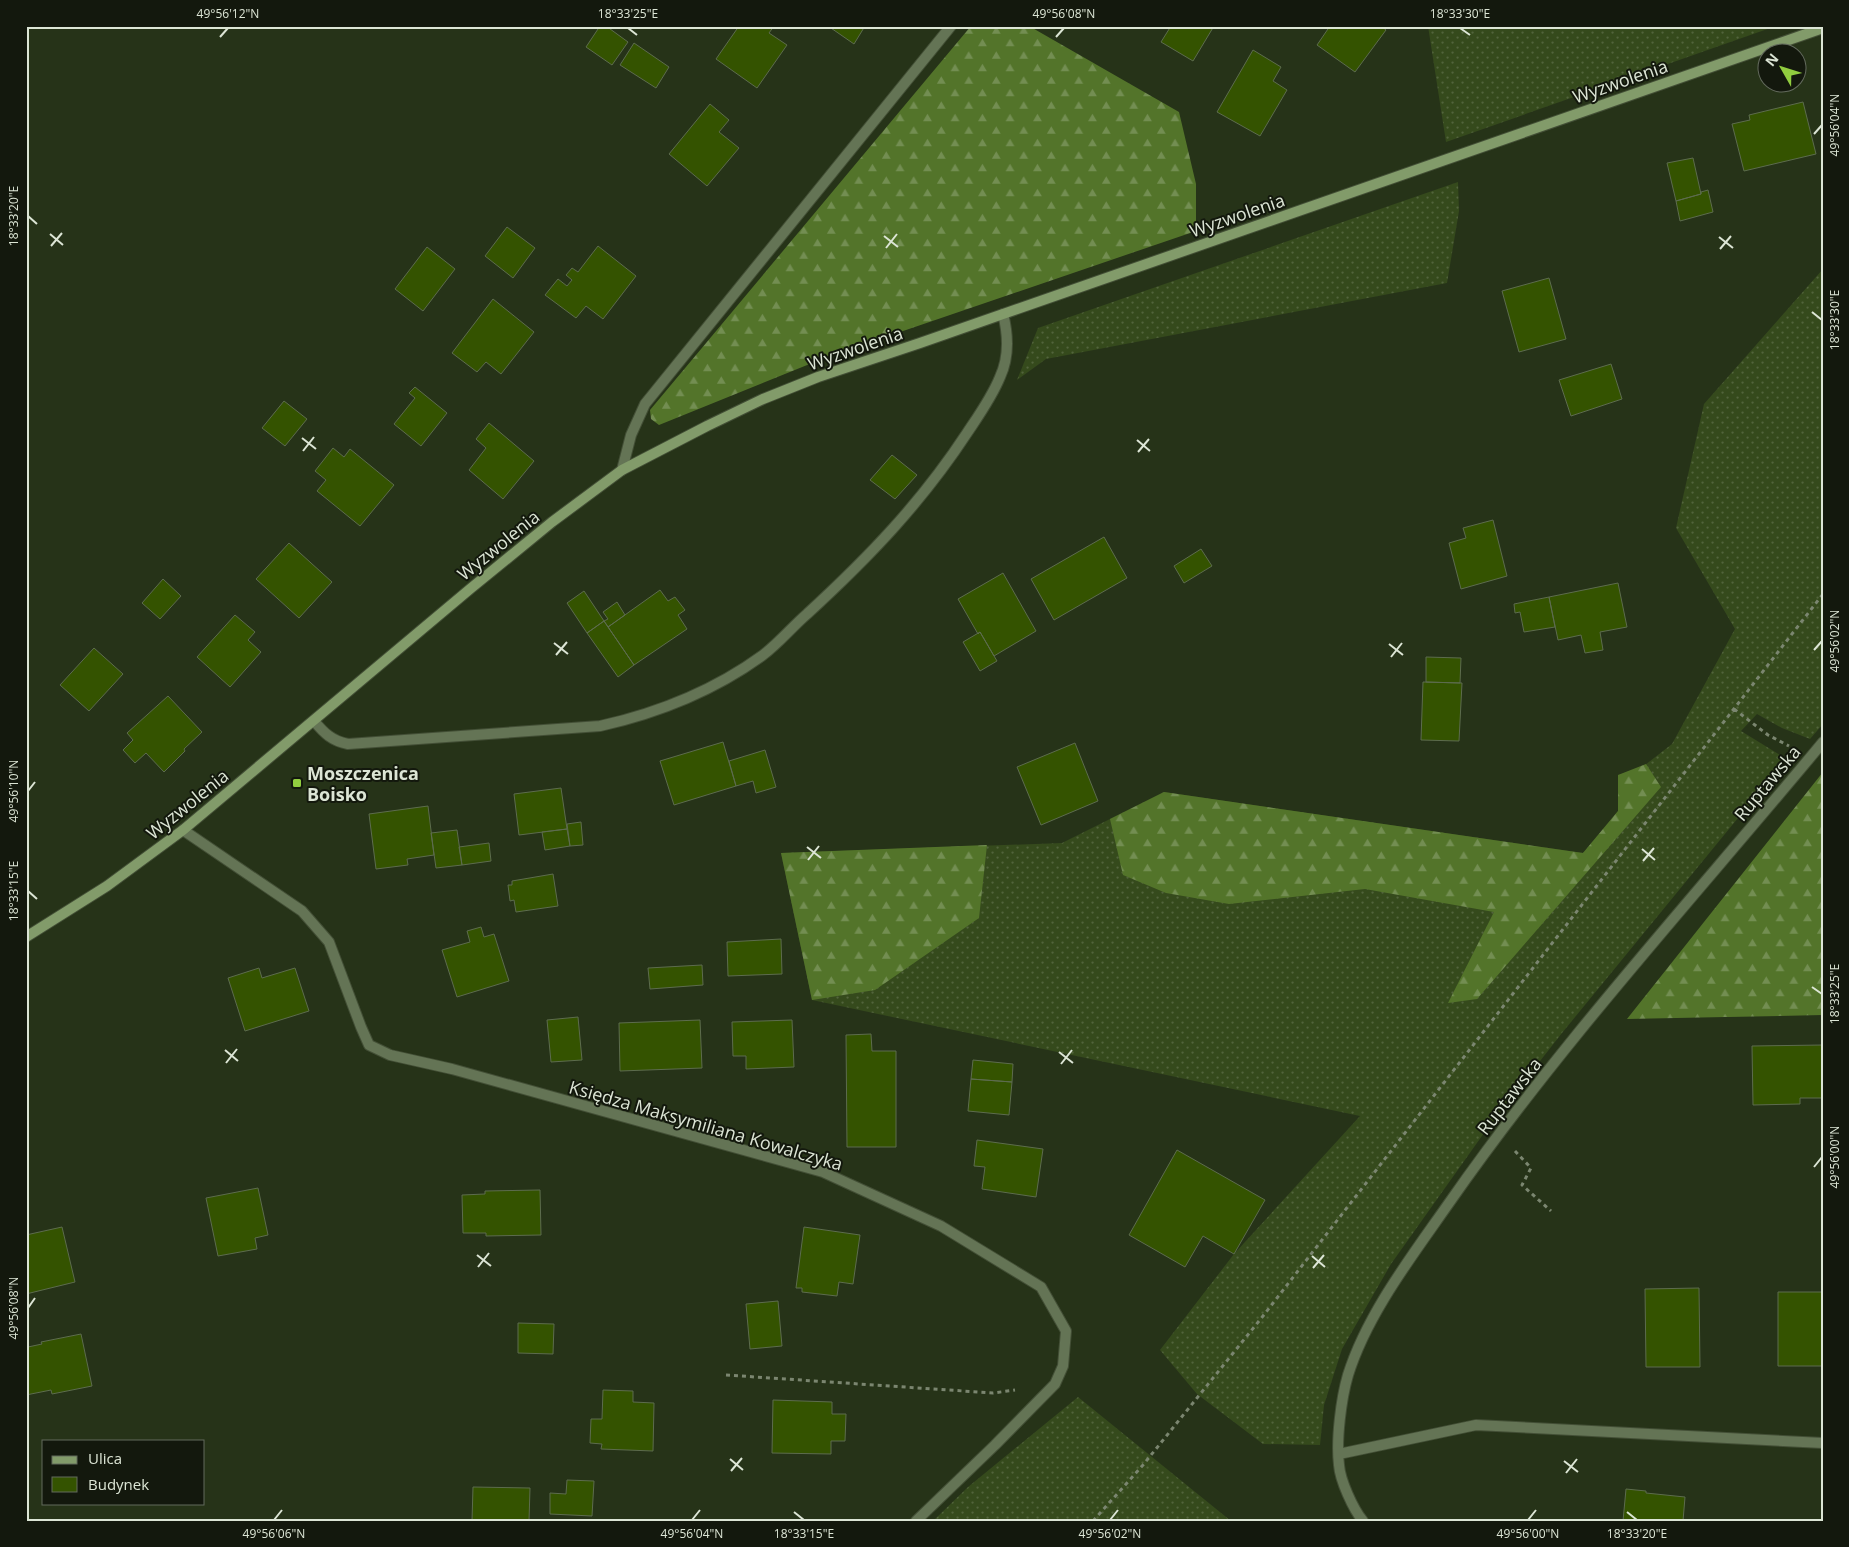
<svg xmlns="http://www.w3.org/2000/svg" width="1849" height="1547" viewBox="0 0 1849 1547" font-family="'Open Sans',sans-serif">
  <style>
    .grass { fill: url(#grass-dots) }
    .forest { fill: url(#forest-firs) }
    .building { fill: #345300; stroke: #5d6c4e }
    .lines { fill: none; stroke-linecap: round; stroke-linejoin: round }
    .lane-casing { stroke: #434f36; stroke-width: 12 }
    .street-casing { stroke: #434f36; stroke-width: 12 }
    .secondary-casing { stroke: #434f36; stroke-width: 12 }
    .path { stroke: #7b8670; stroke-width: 3; stroke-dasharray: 4 4; stroke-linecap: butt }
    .lane { stroke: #647455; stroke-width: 10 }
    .street { stroke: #647455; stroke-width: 10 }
    .secondary { stroke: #829b6a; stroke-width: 10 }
    .ticks { fill: none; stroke: #dce5d5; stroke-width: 2 }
    .poi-dot { fill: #91cd3f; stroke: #13180d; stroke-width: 2 }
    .labels { text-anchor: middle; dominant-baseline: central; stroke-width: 4; stroke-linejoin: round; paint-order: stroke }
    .street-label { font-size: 18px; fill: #dce5d5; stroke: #13180d }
    .poi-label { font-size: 18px; font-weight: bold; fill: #dce5d5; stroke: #13180d; text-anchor: start }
    .neatline { fill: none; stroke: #dce5d5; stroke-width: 2 }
    .ticks-label { font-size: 12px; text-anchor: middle; fill: #dce5d5 }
  </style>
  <defs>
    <pattern id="grass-dots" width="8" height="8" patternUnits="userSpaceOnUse" patternTransform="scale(1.25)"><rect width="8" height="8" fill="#354a1c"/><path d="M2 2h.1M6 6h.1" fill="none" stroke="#52643c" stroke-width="1.8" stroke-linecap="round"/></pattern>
    <pattern id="forest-firs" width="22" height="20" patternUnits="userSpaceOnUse" patternTransform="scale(1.25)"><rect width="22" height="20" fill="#53742a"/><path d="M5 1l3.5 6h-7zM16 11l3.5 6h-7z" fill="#738e52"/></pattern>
  </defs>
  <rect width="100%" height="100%" fill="#263318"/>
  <!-- grass -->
  <path class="grass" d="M1428,26H1776L1446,142Z
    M1458,182L1459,211L1447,283L1046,359L1017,380L1038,328Z
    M1823,269V724L1810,739L1782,728L1757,714L1741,731L1788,760L1785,766L1738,818L1562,1033L1489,1126L1391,1264L1342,1349L1324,1405L1320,1445L1263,1444L1197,1394L1160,1350L1234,1254L1360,1116L812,1000L781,853L1062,843L1164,792L1583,853L1618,811V775L1636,772L1672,744L1735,629L1676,528L1704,404Z
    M1078,1397L1231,1521H933L968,1487Z"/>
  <!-- forest -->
  <path class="forest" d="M971,26H1029L1179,112L1196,184V231L827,357L659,425L651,419L650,410Z
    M1646,764L1661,787L1477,999L1448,1003L1494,912L1365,889L1229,904L1166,893L1123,875L1110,819L1164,792L1583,853L1618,811V775Z
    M1823,772V1015L1627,1019Z
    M987,845L979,918L875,990L812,1000L781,853Z"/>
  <!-- building -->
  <path class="building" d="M600,26H606L628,42L612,65L586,47Z
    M739,26H774L769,33L787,45L757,88L716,59Z
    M828,26H865L854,44Z
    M1171,26H1214L1193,61L1161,42Z
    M1330,26H1381L1386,30L1355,72L1317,45Z
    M634,43L669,67L656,88L620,65Z
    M1253,50L1281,67L1273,81L1287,90L1260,136L1217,112Z
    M1803,102L1816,154L1744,171L1732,124L1750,120L1749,115Z
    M710,104L729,120L719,132L739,148L707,186L669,154Z
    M1693,158L1701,194L1676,201L1667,163Z
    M1708,190L1713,212L1680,221L1676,201L1701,194V192Z
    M507,227L535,248L513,278L485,256Z
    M598,246L636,276L603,319L586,306L576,318L545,295L558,279L567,286L572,280L566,275L572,268L578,272Z
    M427,247L455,269L423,311L395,289Z
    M1549,278L1566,339L1519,352L1502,291Z
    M493,299L534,332L501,374L486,362L477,372L452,353Z
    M1611,364L1622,399L1571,416L1559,380Z
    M415,387L447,413L421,446L394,424L415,398L409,393Z
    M284,401L307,419L285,446L262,428Z
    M489,423L534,461L503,499L469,470L486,448L476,439Z
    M333,448L344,457L350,449L394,485L360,526L317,491L326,480L315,471Z
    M892,455L917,475L895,499L870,480Z
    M1493,520L1507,576L1461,589L1449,543L1466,538L1463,528Z
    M1104,537L1127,578L1054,620L1031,579Z
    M289,543L332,582L299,618L256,579Z
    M1201,549L1212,566L1184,583L1174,566Z
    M1003,573L1036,631L994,656L980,632L978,634L958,599Z
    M163,579L181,596L160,619L142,603Z
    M1618,583L1627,627L1600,632L1603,650L1585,653L1581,635L1558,640L1549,597Z
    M660,590L668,601L675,597L685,610L678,615L687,629L634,665L608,627Z
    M584,591L604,621L587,633L567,603Z
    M1549,597L1555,627L1524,632L1520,612L1515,613L1514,604Z
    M617,602L625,615L608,627L604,621L608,619L603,612Z
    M235,615L255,632L248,640L261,652L230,687L197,657Z
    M604,621L634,665L618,677L587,633Z
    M980,632L997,661L980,671L963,642Z
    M94,648L123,674L89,711L60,685Z
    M1426,657L1461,658L1460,683L1426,682Z
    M1423,682L1462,683L1459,741L1421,740Z
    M168,696L202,732L184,749L185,751L164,772L146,753L135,763L123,750L133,740L127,733Z
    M723,742L736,786L674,805L660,761Z
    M1075,743L1098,801L1041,825L1017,767Z
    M765,750L776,787L756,793L753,781L736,786L729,761Z
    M561,788L567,829L519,835L514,794Z
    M428,806L434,855L407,859L408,865L376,869L369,814Z
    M581,822L583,845L570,846L567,824Z
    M567,829L570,846L545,850L542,832Z
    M457,830L462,865L436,868L431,833Z
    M489,843L491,861L462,865L459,847Z
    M553,874L558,906L516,912L514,900L510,901L508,885H512V881Z
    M481,927L484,937L494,934L509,981L457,997L442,950L470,942L467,931Z
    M781,939L782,974L728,976L727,942Z
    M702,965L703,985L650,989L648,968Z
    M259,968L262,978L295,968L309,1011L245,1031L228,978Z
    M578,1017L582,1060L551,1062L547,1020Z
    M700,1020L702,1068L620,1071L619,1023Z
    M792,1020L794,1067L746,1069V1056H733L732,1022Z
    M871,1034L872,1051H896V1147H847L846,1035Z
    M1823,1045V1098H1800V1104L1753,1105L1752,1046Z
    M973,1060L1013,1064L1012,1082L971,1079Z
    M971,1079L1012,1082L1009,1115L968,1111Z
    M977,1140L1043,1149L1036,1197L982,1189L985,1167L974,1166Z
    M1177,1150L1265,1200L1234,1254L1203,1236L1185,1267L1129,1235Z
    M258,1188L268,1235L255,1238L257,1249L218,1256L206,1198Z
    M540,1190L541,1235L486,1236V1233H463L462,1195L485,1194V1191Z
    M62,1227L75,1282L26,1294V1235Z
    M804,1227L860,1235L853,1284L839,1282L837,1296L802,1292V1288H796Z
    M1699,1288L1700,1367H1646L1645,1289Z
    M1778,1292H1823V1366H1778Z
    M778,1301L782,1346L750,1349L746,1304Z
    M518,1323L554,1324L553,1354L518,1353Z
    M81,1334L92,1386L52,1394L51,1390L26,1395V1346L28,1347L42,1344L41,1342Z
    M603,1390L633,1391V1402L654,1403L653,1451L601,1449L602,1444L590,1443L591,1419H602Z
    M773,1400L832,1402V1414H846L845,1441H831V1454L772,1453Z
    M567,1480L594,1481L592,1516L550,1514V1493L566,1494Z
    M473,1487L530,1488L529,1521H472Z
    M1626,1489L1646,1491V1493L1685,1497L1683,1521H1623Z"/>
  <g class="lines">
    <defs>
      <path id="lane" d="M622,470L631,435L645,404L951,26
        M314,721C324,733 332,741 348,744L600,726C658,713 715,690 763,655C779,643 792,627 807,614C869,557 921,503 967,433C979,415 992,397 1000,377C1009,358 1008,334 1003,314"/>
      <path id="street" d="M183,830L302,911L329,942L361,1027L369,1045L390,1055L452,1069L823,1172L941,1226L1041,1287L1066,1331L1063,1366L1055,1384L995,1445L916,1521
        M1339,1454L1476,1425L1823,1443
        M1363,1521C1353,1509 1340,1480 1339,1465C1336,1440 1341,1399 1348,1375C1367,1314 1412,1256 1449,1203C1562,1041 1697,894 1823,742"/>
      <path id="secondary" d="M26,937L107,886L183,830L470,589L552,522L622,470L707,426L763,399L818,377L920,343L1823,28"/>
    </defs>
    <!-- lane casing -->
    <use href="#lane" class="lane-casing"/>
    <!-- street casing -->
    <use href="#street" class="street-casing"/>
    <!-- secondary casing -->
    <use href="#secondary" class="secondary-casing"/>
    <!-- path -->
    <path class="path" d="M1734,709L1768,735L1789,746
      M1515,1151L1531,1168L1522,1185L1551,1211
      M726,1375L993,1393L1015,1390
      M1093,1521L1143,1465L1263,1316L1823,594"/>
    <!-- lane -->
    <use href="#lane" class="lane"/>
    <!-- street -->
    <use href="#street" class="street"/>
    <!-- secondary -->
    <use href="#secondary" class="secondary"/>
  </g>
  <!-- ticks -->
  <path class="ticks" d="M628,28L637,35M1460,28L1470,35M220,37L228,28M1056,37L1064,28M1814,134L1822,125M28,216L37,224M50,234L63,245M884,236L898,247M1719,237L1733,248M51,246L62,233M886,248L897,234M1720,249L1731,236M1812,312L1822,320M302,438L316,449M1137,440L1150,451M303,451L314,437M1138,452L1149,439M554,643L568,654M1389,644L1403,655M1814,650L1822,641M556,655L567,642M1391,657L1402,643M28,791L35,782M807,847L821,858M1642,849L1655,860M808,860L819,846M1643,861L1654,848M28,891L37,899M1812,987L1822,994M225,1050L238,1061M1059,1052L1073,1063M226,1063L237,1049M1061,1064L1072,1050M1814,1167L1822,1157M477,1255L491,1266M1312,1256L1325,1267M478,1267L489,1253M1313,1268L1324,1255M28,1308L35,1298M730,1459L743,1470M1564,1461L1578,1472M731,1471L742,1458M1566,1473L1577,1459M794,1512L804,1520M1627,1512L1637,1520M274,1520L282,1510M692,1520L700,1510M1110,1520L1118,1510M1528,1520L1536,1510"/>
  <!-- markers -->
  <rect class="poi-dot" x="292" y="778" width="10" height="10" rx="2.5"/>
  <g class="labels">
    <!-- street labels -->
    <g class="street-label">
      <text transform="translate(1620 81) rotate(-19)">Wyzwolenia</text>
      <text transform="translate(1237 215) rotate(-19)">Wyzwolenia</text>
      <text transform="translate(855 348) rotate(-19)">Wyzwolenia</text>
      <text transform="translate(498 545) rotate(-39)">Wyzwolenia</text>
      <text transform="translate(1767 783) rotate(-50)">Ruptawska</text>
      <text transform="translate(187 804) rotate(-39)">Wyzwolenia</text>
      <text transform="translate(1509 1096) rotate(-52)">Ruptawska</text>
      <text transform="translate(706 1125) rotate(16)">Księdza Maksymiliana Kowalczyka</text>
    </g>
    <!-- poi labels -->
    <g class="poi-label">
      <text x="307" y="773">Moszczenica<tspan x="307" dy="21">Boisko</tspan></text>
    </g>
  </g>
  <!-- border -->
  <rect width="1849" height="1547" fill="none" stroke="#13180d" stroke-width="55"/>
  <!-- legend -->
  <rect x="42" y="1440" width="162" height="65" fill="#13180d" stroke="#636a5d"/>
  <rect x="52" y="1456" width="25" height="8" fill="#829b6a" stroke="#636a5d"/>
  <text x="88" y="1464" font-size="15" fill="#dce5d5">Ulica</text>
  <rect x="52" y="1477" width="25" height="15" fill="#345300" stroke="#636a5d"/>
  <text x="88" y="1490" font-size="15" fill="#dce5d5">Budynek</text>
  <!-- north arrow -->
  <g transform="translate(1782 68) rotate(309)"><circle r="24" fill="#13180d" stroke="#636a5d"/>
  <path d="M0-4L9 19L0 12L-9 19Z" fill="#91cd3f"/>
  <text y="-8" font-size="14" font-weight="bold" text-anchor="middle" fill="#dce5d5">N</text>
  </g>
  <rect x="28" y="28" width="1794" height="1492" class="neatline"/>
  <g class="ticks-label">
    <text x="228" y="18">49°56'12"N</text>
    <text x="628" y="18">18°33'25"E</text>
    <text x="1064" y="18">49°56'08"N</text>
    <text x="1460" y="18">18°33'30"E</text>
    <text transform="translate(1835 125) rotate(-90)" y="4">49°56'04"N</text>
    <text transform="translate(14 216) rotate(-90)" y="4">18°33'20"E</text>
    <text transform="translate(1835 320) rotate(-90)" y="4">18°33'30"E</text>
    <text transform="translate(1835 641) rotate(-90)" y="4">49°56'02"N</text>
    <text transform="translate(14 791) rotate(-90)" y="4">49°56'10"N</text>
    <text transform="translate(14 891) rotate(-90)" y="4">18°33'15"E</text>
    <text transform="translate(1835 994) rotate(-90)" y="4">18°33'25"E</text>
    <text transform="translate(1835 1157) rotate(-90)" y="4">49°56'00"N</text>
    <text transform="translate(14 1308) rotate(-90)" y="4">49°56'08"N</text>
    <text x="274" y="1538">49°56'06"N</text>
    <text x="692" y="1538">49°56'04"N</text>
    <text x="804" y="1538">18°33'15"E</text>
    <text x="1110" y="1538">49°56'02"N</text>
    <text x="1528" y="1538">49°56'00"N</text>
    <text x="1637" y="1538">18°33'20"E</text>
  </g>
</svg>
